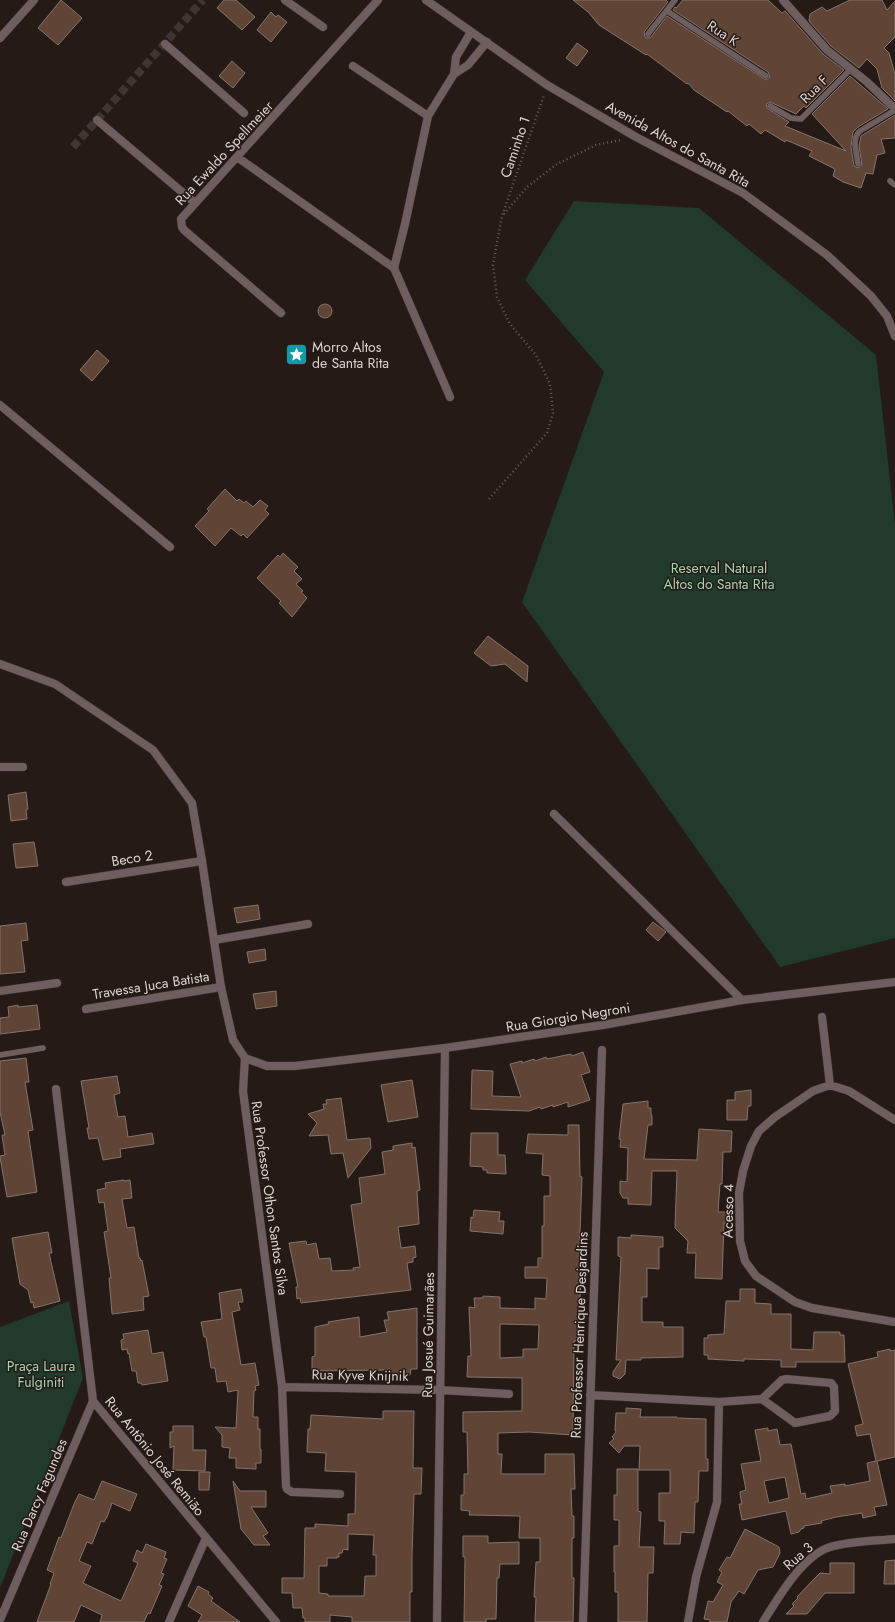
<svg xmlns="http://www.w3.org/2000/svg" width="895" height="1622" viewBox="0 0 895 1622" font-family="Jost,sans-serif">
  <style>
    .green { fill: #223a2b }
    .building { fill: #604435; stroke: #82756e; fill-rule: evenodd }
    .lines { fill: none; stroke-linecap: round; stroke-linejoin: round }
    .minor-tunnel { stroke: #403631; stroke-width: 8; stroke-dasharray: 8 4; stroke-linecap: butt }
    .service-casing { stroke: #3e342f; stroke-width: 6 }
    .minor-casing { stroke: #3e342f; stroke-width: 9 }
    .tertiary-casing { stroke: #3e342f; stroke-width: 9 }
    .path { stroke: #685f5a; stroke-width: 2.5; stroke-dasharray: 1 3; stroke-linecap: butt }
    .service { stroke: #6e5e5f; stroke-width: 5.5 }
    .minor { stroke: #6e5e5f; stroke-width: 8 }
    .tertiary { stroke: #6e5e5f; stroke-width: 8 }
    .labels { text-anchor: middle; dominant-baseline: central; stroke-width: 3; stroke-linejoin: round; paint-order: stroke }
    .street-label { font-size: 14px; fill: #dbd3cf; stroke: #251a15 }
    .poi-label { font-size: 14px; fill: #dbd3cf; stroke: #251a15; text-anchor: start }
    .park-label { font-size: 14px; fill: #9fd7b4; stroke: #251a15 }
  </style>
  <rect width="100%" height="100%" fill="#251a15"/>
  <!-- green -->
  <path class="green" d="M574,201L699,208L876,355L895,524V938L780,967L522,602L604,372L525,280Z
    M69,1301L83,1378L0,1588V1327Z"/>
  <!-- building -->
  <path class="building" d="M61,0L82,18L58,45L38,28Z
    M224,0H236L255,17L242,30L217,8Z
    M573,0H666L668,2L644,32L645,37L648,38L651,37L667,16L766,80L770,77L768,72L673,10L675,7L676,8L683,0H768L782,13L785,11L823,54L844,70L806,108L804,106L796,114L770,102L766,104L767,108L789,122L785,126L846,151L812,114L850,76L888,109L858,127L853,132L851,147L854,166L858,168L862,165L859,146L861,136L895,115V138L881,139L885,153L877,155L873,174L866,173L861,188L843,182L833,176L835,169L809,156L812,151L786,140L785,142L765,130L761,134L749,124L747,126L728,111L727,112L694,90L688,83L687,84L647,54L646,55L599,25L588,12Z
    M850,0H882L887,10L895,1V37L884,48L889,53L895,74V101L882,88L877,69L867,59L859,68L831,46L809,21L810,14L822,7L827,11Z
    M271,12L276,17L278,15L287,22L271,42L257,30Z
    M577,43L588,51L577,66L566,58Z
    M232,61L245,73L233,88L219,76Z
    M318 311a7 7 0 1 1 14 0a7 7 0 1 1-14 0Z
    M97,350L109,361L92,381L80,370Z
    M225,489L237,501L239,499L244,503L246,501L253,507L260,500L268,506L265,510L269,514L247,538L243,534L241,536L231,528L215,546L195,526L209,511L207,509Z
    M283,553L298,567L294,571L302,579L296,584L303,591L301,592L307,598L292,617L279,603L281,601L257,578L278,555L280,557Z
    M488,636L528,666L527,682L505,664L491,666L474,653Z
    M26,792L28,809L26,810L27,819L11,821L8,795Z
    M34,842L38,866L16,868L13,844Z
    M258,905L260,919L237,923L234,908Z
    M653,922L666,932L658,941L646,930Z
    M26,923L28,940L21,941L25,972L0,974V926Z
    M265,949L266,960L249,963L247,952Z
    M276,991L277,1006L256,1009L253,994Z
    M18,1005V1007L37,1005L40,1029L0,1034V1018L9,1017L8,1007Z
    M583,1052L590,1072L581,1075L590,1100L568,1107V1102L553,1107V1105L541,1109L540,1107L529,1111L471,1109L472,1070L493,1071L492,1096L521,1097L510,1064L522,1061V1063L534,1059L535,1061L546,1057L547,1059L571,1054L572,1056Z
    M26,1058L29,1082H25L33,1130L28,1131L37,1192L7,1197L0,1157V1156L5,1155L2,1135H5L0,1112V1061Z
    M117,1076L120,1093L114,1095L118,1117L125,1116L128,1137L152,1133L154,1144L120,1149L121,1157L103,1160L98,1138L89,1139L87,1128H89L81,1081Z
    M412,1080L418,1117L388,1122L381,1085Z
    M751,1090V1106H748L747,1120H727V1100H735V1092Z
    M341,1098L347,1140L370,1138L371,1148L348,1178L343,1153L331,1154L328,1135L309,1136L317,1123L308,1114L324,1109L323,1104H327L326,1100Z
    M648,1101V1108H651V1114L652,1116V1125H648L644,1159L697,1160L699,1129L732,1131L731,1152H723L722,1184H720L718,1212H730V1223H724L722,1279L695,1278L696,1253H687L688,1241L675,1228L677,1171H652L651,1205L628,1204V1198H623L620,1193V1181L627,1182L628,1148L620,1147L621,1140L619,1139L623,1104Z
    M568,1125H579L580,1176L582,1177L579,1259H580L579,1281H581L577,1341H574L573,1435L529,1432L498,1433V1454H502L501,1474H545V1454H574L575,1489H571L572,1516H574V1538H572V1578H574L573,1622H535L536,1597H534L536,1562H540V1538H519L520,1516L469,1515L470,1511L461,1510V1495H464V1474H468L467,1432H463V1412L522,1411V1378L467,1377L468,1356H471L469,1307L475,1308L474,1298H483V1296L500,1297V1308L535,1309V1298L546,1299L547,1278H525V1267H538V1258H542V1226H544V1196H550V1176L542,1175L543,1154L526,1153L528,1134L568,1135ZM500,1324L539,1325L538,1349H523V1357L500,1358Z
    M471,1133H498V1155H505L506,1174L487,1173V1170H483V1167L470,1166Z
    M412,1143V1148L415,1147L420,1190L417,1191L419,1224L398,1227L401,1248L415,1246L416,1257L413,1258V1262L407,1263L411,1290L301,1303L300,1298L297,1299L296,1287H298L289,1243L306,1241L307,1245L316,1243L319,1259L330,1258L332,1271L354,1270L353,1268L360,1267L351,1205L362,1203L359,1178L385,1174L382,1152L393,1150V1146Z
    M124,1180V1181L130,1180L132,1198L122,1199L127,1228L134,1227L139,1258H140L141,1261L142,1260L149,1296L143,1297L144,1310L112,1314L109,1278H111L104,1232L108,1231L104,1202L99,1203L97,1190L106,1188L105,1183Z
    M474,1210L500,1212L499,1221H504L503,1234L470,1231L471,1217L473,1218Z
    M48,1232L52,1253H49L60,1301L34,1308L33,1302L31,1303L28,1290L20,1284L12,1238Z
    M631,1235L663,1237V1247H659V1269L647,1268V1297H642V1322H663V1327H683V1357L641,1358V1360H626L625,1374L620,1379L613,1376V1372L621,1360H616L621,1257L618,1256V1237L631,1238Z
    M241,1289L243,1302H238L240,1310L232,1312L241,1365L255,1363L259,1385L255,1386L256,1390L254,1391L253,1417H258V1429H260V1449H261V1463H256V1469L236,1468V1458H229L230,1448L222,1447V1435L215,1427L236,1428L238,1390L228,1392L226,1381L217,1382L215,1368H211L206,1337H204L201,1322L222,1319L219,1293Z
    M740,1289H755V1303L771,1304V1314H791V1349L813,1350L814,1332H840V1335H844L845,1362H796V1367H781V1360L744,1359V1361L708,1359V1355H704V1338H708V1335L724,1334L726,1301H740Z
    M417,1308V1369H411L410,1375H389V1370L312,1371V1357L315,1356V1327L329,1324L328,1322L359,1317L360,1337L387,1332L384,1320H389L387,1312Z
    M148,1330L152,1354L163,1352L168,1381L142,1385L141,1383H138L136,1371H132L129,1353L128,1354L127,1349L122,1350L121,1340L124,1339L123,1334Z
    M890,1349V1351L895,1350V1457L877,1461L887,1505L874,1507L876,1515L863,1518L862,1513L836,1517L821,1521L822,1523L804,1526V1528L801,1529L799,1532L791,1534L786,1511L742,1520L739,1504H742L740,1494V1492L746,1490L741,1464L761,1461L755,1430L768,1428V1431L777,1429L780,1445L791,1444L801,1494L805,1493L806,1499L832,1493L830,1486L845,1484V1486L870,1481L867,1463L876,1461L870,1434L857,1436L855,1426L863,1424L848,1364L878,1357L877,1352ZM785,1477L789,1498L769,1503L764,1481Z
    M626,1408L641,1409L640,1417H677V1418L706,1419V1459H708V1471H699L698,1502H695L694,1533L681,1532L680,1544H664L665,1521H659V1493H670V1470H639L640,1446H624L619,1453L609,1443L614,1439L612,1437L616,1432L615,1430L616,1413H626Z
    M383,1411H414L413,1468H422L421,1494H414L412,1556V1592H410V1622H352V1617L330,1615V1622H305V1618H303L302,1608H293L292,1593H282V1578H304L305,1528H315V1524L348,1526V1514H355L356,1472L325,1471L326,1453L307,1452L308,1429H310L311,1415L383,1419ZM348,1534L374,1535L373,1555H376V1576H365L364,1596H328V1594L319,1593V1566H327V1558H337V1557H339V1553H342L343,1549L348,1550Z
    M173,1426H193V1450H206L205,1471L173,1470L174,1446L170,1448V1432H173Z
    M617,1469H638V1511L641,1512L639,1547H654L653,1573H648L647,1622H618V1592H615V1572H614V1546H619V1520H614V1495H617Z
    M199,1472H210L209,1490H199Z
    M102,1481L137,1494L130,1511L112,1503L107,1517L104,1522L101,1521L92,1544L87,1542L79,1561L91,1566L83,1583L121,1601L138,1563L133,1561L137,1550L142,1553L146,1544L166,1552L164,1558L167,1559L161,1573L164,1574L159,1585L162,1586L150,1614L148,1613L144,1622H100L102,1615L81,1605L74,1622H37L51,1584H50L54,1573L47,1570L59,1537L61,1538L74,1504L79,1494L94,1500Z
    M233,1481L240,1491H266V1507H251L268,1533L263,1536L270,1545H254L241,1529Z
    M745,1529L779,1547L780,1553L773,1567L758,1570L744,1594L739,1591L731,1602L727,1622H710V1620L704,1619L708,1601L713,1602L723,1585L717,1582L722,1572L719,1570L727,1557L730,1558Z
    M463,1536H488V1543L519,1542V1564H500L499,1578H497L496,1619H486V1622H464L465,1557H463Z
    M895,1560V1584H884L885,1561Z
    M830,1563H854V1593H825L807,1614H786L794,1606L792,1604L798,1598L797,1597L813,1580L820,1573L830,1574Z
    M198,1586L209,1592L208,1594L213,1598L211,1601L240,1622H198L202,1615L188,1606Z"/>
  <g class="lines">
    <!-- minor-tunnel -->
    <path class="minor-tunnel" d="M73,147L203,0"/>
    <defs>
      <path id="service" d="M667,11L766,76
        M648,34L675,0
        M770,106L791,118L801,119L851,69
        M858,164C857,154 851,138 860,131L895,110
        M890,181L895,185
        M0,1055L43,1048"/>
      <path id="minor" d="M285,0L323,27
        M783,0L827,50L867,82L891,105L895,107
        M0,38L34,0
        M165,44L244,113
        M353,66L428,116
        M454,74L468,65L487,42
        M97,120L195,203
        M237,157L394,268
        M281,313L184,230L182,227L181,219L378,0
        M450,397L394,268L405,224L428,116L454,74L456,57L471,32
        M0,405L170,547
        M0,767H23
        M554,814L742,1000
        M66,882L202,861
        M214,940L308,924
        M0,991L57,983
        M86,1009L221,987
        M822,1017L830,1085
        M245,1058L243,1091L282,1387L286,1486L287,1489L292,1492L340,1494
        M56,1089L93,1401L276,1622
        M895,1120L849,1091L830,1085L813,1091L775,1117L759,1131L751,1146L743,1171L739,1193L740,1241L745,1261L756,1276L795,1302L812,1308L895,1322
        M282,1387L440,1390L509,1394
        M590,1395L719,1402L762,1399L782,1380L786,1379L831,1383L834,1387L835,1411L830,1416L795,1423L762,1399
        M0,1620L93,1401
        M169,1622L206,1538
        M437,1622L445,1048
        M583,1622L602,1050
        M688,1622L696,1577L717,1502L719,1402
        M763,1622C778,1598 802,1556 830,1547C851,1541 874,1541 895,1539"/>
      <path id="tertiary" d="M426,0L547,85L636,137L743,193L827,255L871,296L887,316L895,336
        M0,664L55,684L153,750L192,803L202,861L221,987L233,1040L245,1058L267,1066H295L445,1048L603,1025L742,1000L895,982"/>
    </defs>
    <!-- service casing -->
    <use href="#service" class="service-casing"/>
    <!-- minor casing -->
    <use href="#minor" class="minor-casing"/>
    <!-- tertiary casing -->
    <use href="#tertiary" class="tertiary-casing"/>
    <!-- path -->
    <path class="path" d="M504,214L527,187L557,164L596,145L621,140
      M489,499L547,433L553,413L550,384L536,355L510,324L497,297L493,265L502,216L544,95"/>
    <!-- service -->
    <use href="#service" class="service"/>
    <!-- minor -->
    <use href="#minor" class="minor"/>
    <!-- tertiary -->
    <use href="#tertiary" class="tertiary"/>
  </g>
  <!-- icons -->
  <defs>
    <symbol id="sight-square" viewBox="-11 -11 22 22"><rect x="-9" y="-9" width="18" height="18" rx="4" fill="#0f9aa8" stroke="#251a15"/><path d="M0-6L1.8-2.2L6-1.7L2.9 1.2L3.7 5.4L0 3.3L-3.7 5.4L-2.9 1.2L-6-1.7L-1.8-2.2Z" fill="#fff"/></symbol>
  </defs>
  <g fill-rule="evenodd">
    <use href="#sight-square" x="284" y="342" width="25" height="25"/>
  </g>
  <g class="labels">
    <!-- street labels -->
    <g class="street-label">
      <text transform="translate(723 33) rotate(33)">Rua K</text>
      <text transform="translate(814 89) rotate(-45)">Rua F</text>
      <text transform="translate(678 144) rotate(29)">Avenida Altos do Santa Rita</text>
      <text transform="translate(515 147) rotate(-71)">Caminho 1</text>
      <text transform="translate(224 153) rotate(-47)">Rua Ewaldo Spellmeier</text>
      <text transform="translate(132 858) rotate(-9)">Beco 2</text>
      <text transform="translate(151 985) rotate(-9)">Travessa Juca Batista</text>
      <text transform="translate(568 1017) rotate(-9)">Rua Giorgio Negroni</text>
      <text transform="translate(270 1198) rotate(82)">Rua Professor Othon Santos Silva</text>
      <text transform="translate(728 1211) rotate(-89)">Acesso 4</text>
      <text transform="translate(428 1335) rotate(-89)">Rua Josué Guimarães</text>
      <text transform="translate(579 1335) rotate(-88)">Rua Professor Henrique Desjardins</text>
      <text transform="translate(360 1375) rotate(1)">Rua Kyve Knijnik</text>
      <text transform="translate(155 1456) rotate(51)">Rua Antônio José Remião</text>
      <text transform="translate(39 1495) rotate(-67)">Rua Darcy Fagundes</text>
      <text transform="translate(798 1556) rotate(-41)">Rua 3</text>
    </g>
    <!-- poi labels -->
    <g class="poi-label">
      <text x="312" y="347">Morro Altos<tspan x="312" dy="16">de Santa Rita</tspan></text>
    </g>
    <!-- park labels -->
    <g class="park-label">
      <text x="719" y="568">Reserval Natural<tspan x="719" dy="16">Altos do Santa Rita</tspan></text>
      <text x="41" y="1366">Praça Laura<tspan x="41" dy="16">Fulginiti</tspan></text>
    </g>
  </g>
</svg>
